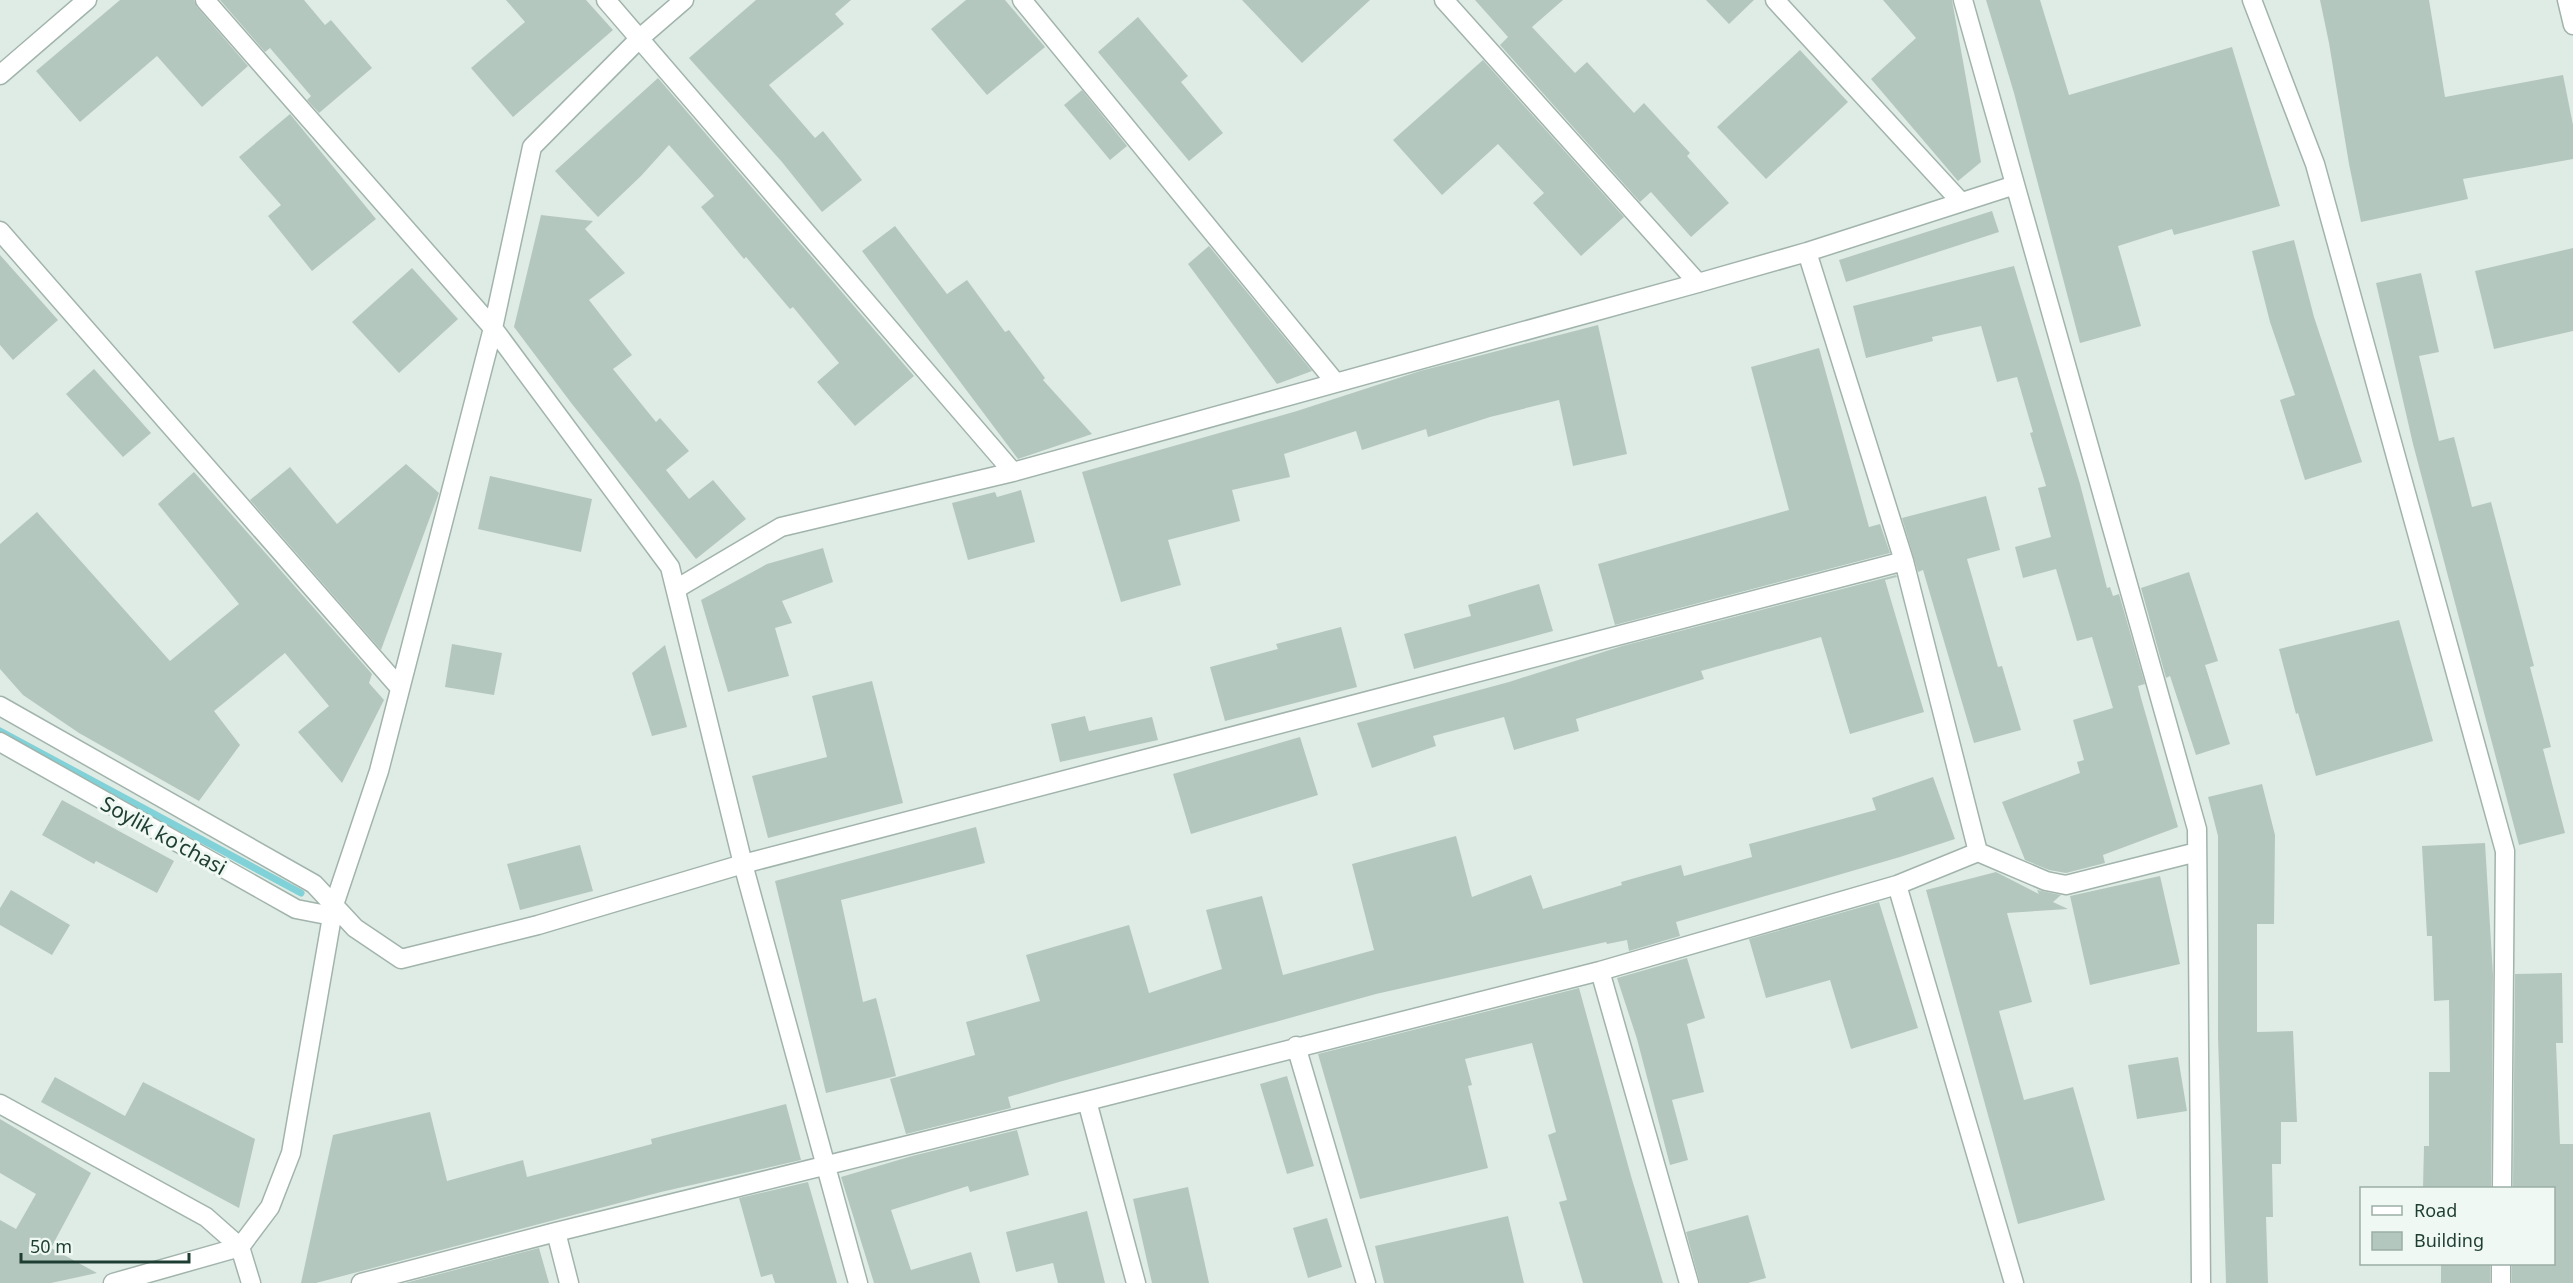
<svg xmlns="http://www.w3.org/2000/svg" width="2573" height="1283" viewBox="0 0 2573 1283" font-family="'Noto Sans',sans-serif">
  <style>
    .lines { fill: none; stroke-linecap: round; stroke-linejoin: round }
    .stream { stroke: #80d2d8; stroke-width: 7 }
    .building { fill: #b4c7be }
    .minor-casing { stroke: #a1b4ac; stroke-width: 21 }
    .minor { stroke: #fff; stroke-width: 18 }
    .labels { text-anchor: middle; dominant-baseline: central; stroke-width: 6; stroke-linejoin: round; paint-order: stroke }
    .street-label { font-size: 21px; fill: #1e3e33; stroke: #eff8f3 }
  </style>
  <rect width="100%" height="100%" fill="#dfece5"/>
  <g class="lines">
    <!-- stream -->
    <path class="stream" d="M0,731L301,893"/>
  </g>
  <!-- building -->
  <path class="building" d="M120,0H194L197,7L248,66L202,107L157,56L80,122L36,71Z
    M220,0H304L325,25L331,20L372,68L319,113L307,100L311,96L270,48L265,52Z
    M506,0H586L613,30L513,117L471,68L525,22Z
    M756,0H851L835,14L844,24L769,85L815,138L823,131L862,180L822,212L782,162L689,58Z
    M966,0H1005L1045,47L987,95L931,29Z
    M1242,0H1370L1302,63Z
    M1475,0H1563L1532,27L1575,73L1587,62L1634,113L1644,103L1690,153L1687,156L1729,203L1691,237L1651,192L1640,202L1500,45L1508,37Z
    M1706,0H1754L1729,24Z
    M1883,0H1952L1981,162L1958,181L1871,79L1916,38Z
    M1986,0H2040L2069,95L2232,47L2280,206L2174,235L2172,229L2118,246L2141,326L2080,343L2014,93Z
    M2320,0H2429L2445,97L2563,75L2573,125V159L2463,179L2468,199L2361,222L2349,164L2329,43Z
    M1138,17L1188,76L1181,82L1223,133L1189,161L1098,52Z
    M1800,50L1848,102L1766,179L1717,127Z
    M1483,60L1624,217L1581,256L1533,203L1544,193L1498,144L1442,195L1393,140Z
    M658,78L914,376L855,426L817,382L839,363L793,307L790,309L746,257L744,259L701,207L714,196L669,145L641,176L598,217L555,171Z
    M1082,90L1127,146L1110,160L1064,105Z
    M290,114L376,219L312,271L268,216L281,205L239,157Z
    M1992,211L1999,232L1846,282L1839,260Z
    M541,215L593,221L585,229L625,273L589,300L632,355L613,369L656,422L660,418L689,451L666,470L689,499L713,480L746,519L696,559L572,404L514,327Z
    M895,226L947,294L967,280L1005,332L1009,330L1045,378L1043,380L1092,434L1018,459L862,251Z
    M2294,240L2314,317L2362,462L2305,480L2280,400L2295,395L2270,322L2252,251Z
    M1209,246L1312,371L1277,384L1188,264Z
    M2573,248V331L2494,349L2475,271Z
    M0,255L58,320L13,360L0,345Z
    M2014,266L2080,484L2107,588L2110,587L2113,596L2119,594L2145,684L2138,686L2141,698L2178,827L2103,855L2105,863L2066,873L2049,870L2025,860L2002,802L2080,773L2077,762L2084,760L2073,720L2113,708L2092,637L2077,641L2056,569L2023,578L2015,547L2051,537L2038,488L2046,486L2030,433L2033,432L2017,377L1997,382L1981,326L1932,337L1933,341L1866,358L1853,306Z
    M412,268L458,319L399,373L352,322Z
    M2421,273L2439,352L2419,356L2439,441L2454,437L2472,507L2491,502L2534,666L2530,667L2551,747L2543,749L2565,833L2519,845L2413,444L2376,283Z
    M1598,325L1627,454L1573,466L1559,400L1490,417L1428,437L1426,429L1362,450L1356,431L1284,454L1290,477L1232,490L1240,521L1168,540L1181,585L1121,602L1082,472L1297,411L1420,371Z
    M1819,348L1869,527L1880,524L1890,553L1615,625L1598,564L1789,510L1751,367Z
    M94,369L151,433L123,457L66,394Z
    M406,464L439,493L381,650L250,500L290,467L337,524Z
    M194,472L372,674L369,683L384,700L342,783L298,732L329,706L285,653L214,711L240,745L199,801L79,733L23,695L0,669V544L37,512L170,661L239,604L158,504Z
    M490,476L592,499L581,552L478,529Z
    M1021,490L1035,542L968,560L952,503L995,492L997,497Z
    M1986,496L2000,550L1967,559L1998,667L2002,666L2021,730L1974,743L1923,570L1918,572L1902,518Z
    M823,548L833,582L782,601L792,623L775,628L789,676L728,692L701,600L767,564Z
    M2189,572L2218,661L2205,665L2230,744L2196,755L2170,676L2166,678L2141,588Z
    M1896,575L1897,577L1885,580L1924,712L1850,734L1821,637L1701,671L1704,679L1576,719L1579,731L1514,750L1504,717L1433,736L1436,746L1372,768L1357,723L1509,682L1622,646Z
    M1539,584L1553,631L1414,669L1404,634L1471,616L1468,605Z
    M2399,620L2433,741L2316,776L2298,713L2296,714L2279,649Z
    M1341,627L1357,687L1225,721L1210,667L1278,649L1276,644Z
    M452,644L502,653L494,695L445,687Z
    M665,645L687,727L652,736L632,673Z
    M872,681L903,803L768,838L752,776L827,757L812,696Z
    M1085,716L1089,731L1152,717L1158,740L1060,762L1051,724Z
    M1300,737L1318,795L1191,834L1173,774Z
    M1933,777L1955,839L1900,857L1676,922L1680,936L1629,951L1627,940L1607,944L1606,942L1376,994L1059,1082L1008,1097L1011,1108L906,1134L890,1079L975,1055L966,1022L1040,1001L1026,955L1129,925L1149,993L1222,969L1206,910L1262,896L1283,975L1374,950L1352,864L1456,836L1472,897L1531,875L1543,909L1622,885L1621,882L1681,865L1684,876L1752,857L1749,844L1876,810L1872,798Z
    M2262,784L2275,835L2274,924H2257V1032L2293,1031L2297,1122H2281V1164H2272L2273,1217H2266L2268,1283H2226L2218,1037V836L2208,797Z
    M62,800L174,861L157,893L96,861L94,864L42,835Z
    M976,827L985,863L841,900L863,1002L876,998L896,1076L826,1093L775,881Z
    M2485,843L2493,975L2491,1188H2423L2424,1146H2429V1072H2450L2449,1000L2434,1001L2432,936H2427L2422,846Z
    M580,845L593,891L520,910L507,864Z
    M1996,872L2039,894L2037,890L2061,895L2053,902L2068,909L2007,913L2032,1002L1999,1011L2024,1100L2073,1087L2105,1200L2018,1224L1926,890Z
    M2160,876L2180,964L2090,985L2070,896Z
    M11,890L70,925L52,955L0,925V908Z
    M1879,902L1918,1028L1851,1049L1830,980L1766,998L1749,939Z
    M1687,958L1705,1018L1687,1024L1704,1092L1672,1100L1688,1160L1670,1165L1637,1039L1617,978Z
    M2562,973L2563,1043H2556L2560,1144H2573V1283H2512V1263H2553V1188H2513L2515,974Z
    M1579,988L1631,1176L1663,1283H1583L1559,1202L1567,1200L1548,1135L1556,1132L1532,1043L1465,1059L1472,1085L1468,1086L1488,1168L1360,1199L1318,1054Z
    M2178,1057L2187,1111L2137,1119L2128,1065Z
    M1287,1076L1314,1166L1287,1174L1260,1084Z
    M55,1077L125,1116L143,1082L255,1139L239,1208L41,1102Z
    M786,1104L801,1160L661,1192L316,1283H301L333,1135L430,1112L447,1181L523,1160L527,1177L652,1144L651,1139Z
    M0,1119L91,1173L51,1248L97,1273L51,1283H0V1220L16,1229L36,1194L0,1173Z
    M1017,1130L1029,1175L970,1192L968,1186L891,1210L911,1270L971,1252L980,1283H874L841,1177L912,1156Z
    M808,1182L837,1283H775L772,1274L761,1277L739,1198Z
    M1188,1187L1209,1283H1152L1133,1199Z
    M1087,1211L1105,1283H1058L1053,1263L1016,1272L1006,1232Z
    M1748,1215L1766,1278L1748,1283H1700L1686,1232Z
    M1508,1216L1524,1283H1384L1375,1246Z
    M1327,1218L1342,1267L1308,1278L1293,1228Z
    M539,1248L549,1283H405Z
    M2441,1263H2490V1283H2441Z"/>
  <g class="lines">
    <defs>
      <path id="minor" d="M606,0L1013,472
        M684,0L640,38L532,147L493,328L670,567L743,864L858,1283
        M1022,0L1336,383
        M1444,0L1698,283
        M1775,0L1961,202
        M1963,0L2197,829L2201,1283
        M2252,0L2315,164L2505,851L2502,1188
        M2567,0L2573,25
        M0,75L87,0
        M0,231L400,688
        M1807,252L1904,561L1978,852
        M676,589L781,527L1013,472L1698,283L1807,252L2015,185
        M0,706L314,884L355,928L401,959L538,925L743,864L1904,561
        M0,742L296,909L332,916
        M1897,885L2014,1283
        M1600,971L1689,1283
        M1296,1046L1366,1283
        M1087,1101L1136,1283
        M0,1104L206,1217L240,1247L251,1283
        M556,1232L569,1283
        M113,1283L240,1247L270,1207L291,1153L334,905L379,771L493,328L205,0
        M361,1283L556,1232L1087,1101L1600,971L1897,885L1978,852L2046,881L2066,885L2197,852
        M2501,1283V1264"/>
    </defs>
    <!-- minor casing -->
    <use href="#minor" class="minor-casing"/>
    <!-- minor -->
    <use href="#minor" class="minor"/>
  </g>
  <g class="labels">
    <!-- street labels -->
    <g class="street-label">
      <text transform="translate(164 835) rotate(29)">Soylik ko'chasi</text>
    </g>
  </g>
  <!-- legend -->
  <rect x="2360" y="1187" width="195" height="78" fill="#eff8f3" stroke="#9baea6" stroke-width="1.5"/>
  <rect x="2372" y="1206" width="30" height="9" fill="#ffffff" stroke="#9baea6" stroke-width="1.5"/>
  <text x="2414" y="1217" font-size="18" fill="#1e3e33">Road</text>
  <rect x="2372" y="1232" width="30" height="18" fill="#b4c7be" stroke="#9baea6" stroke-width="1.5"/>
  <text x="2414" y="1247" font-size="18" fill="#1e3e33">Building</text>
  <!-- scale -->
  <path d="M21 1253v9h168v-9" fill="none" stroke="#1e3e33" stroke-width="3"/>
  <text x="30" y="1253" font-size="18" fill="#1e3e33" stroke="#eff8f3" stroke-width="4.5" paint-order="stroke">50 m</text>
</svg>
